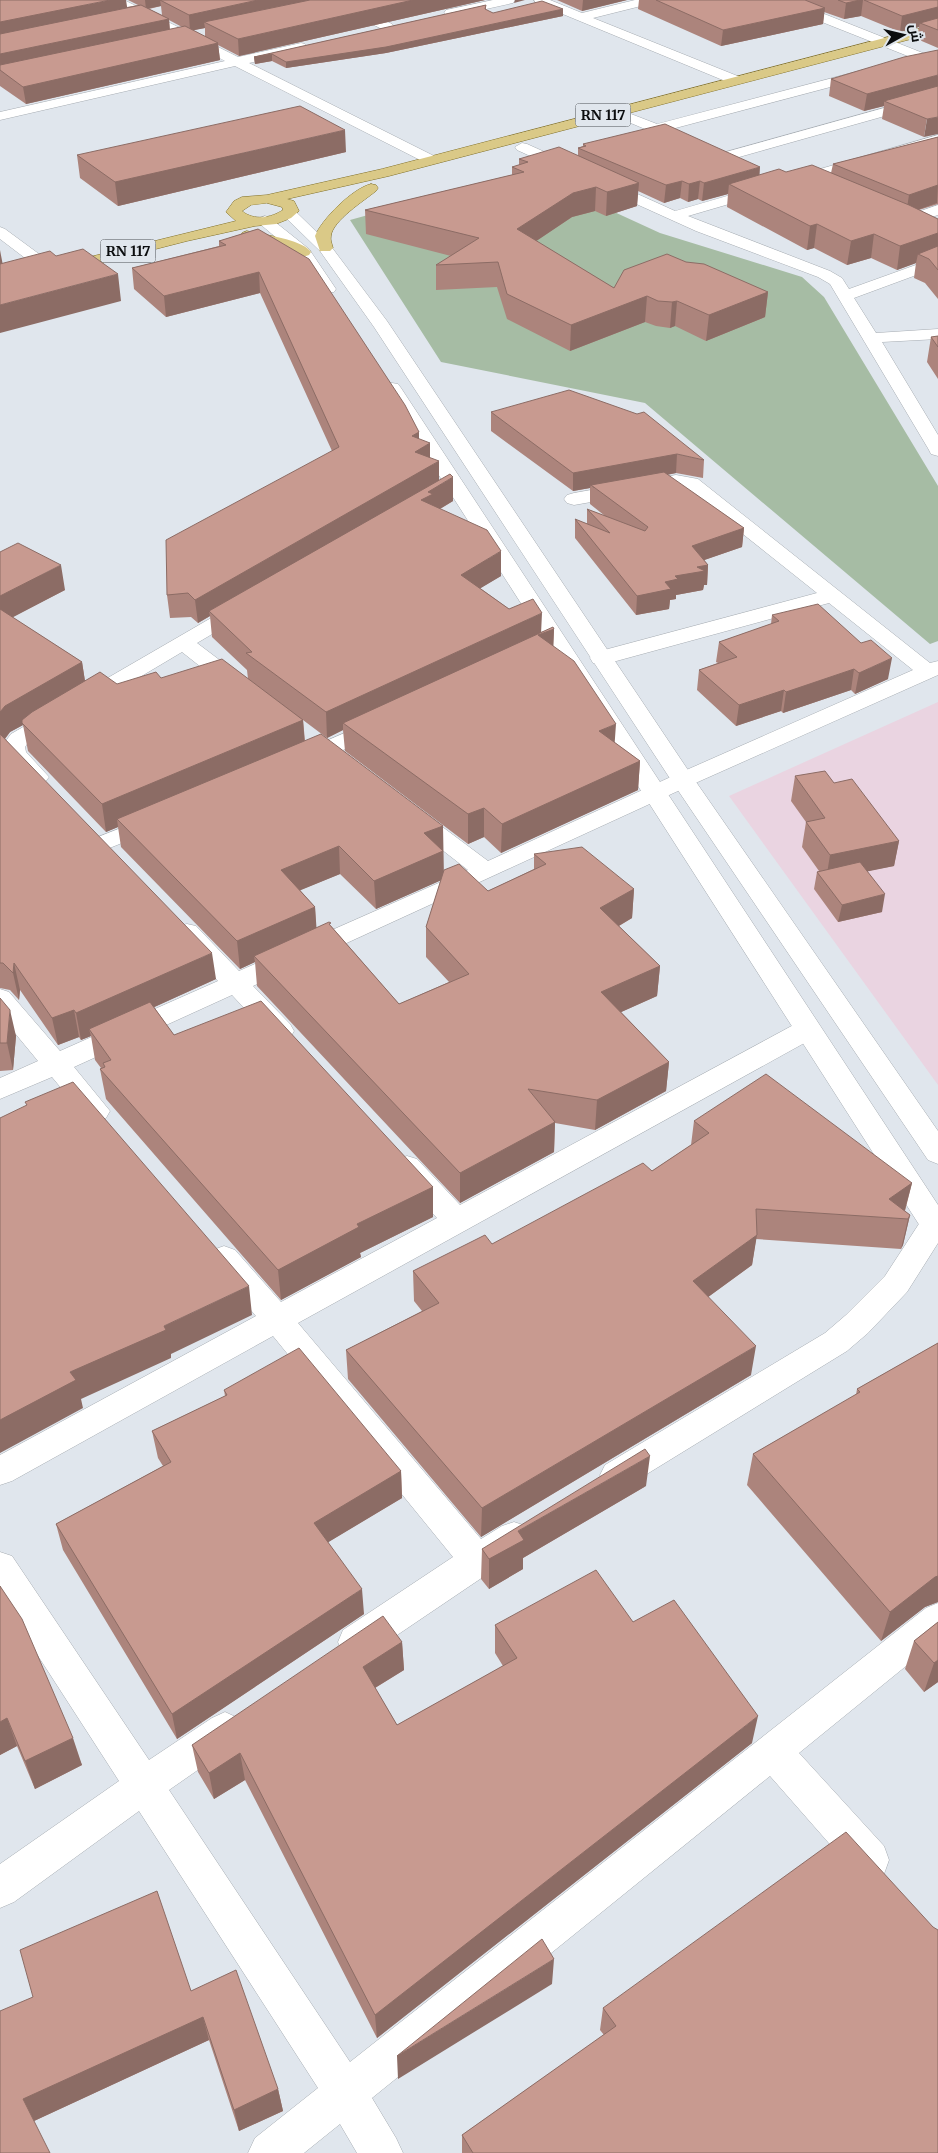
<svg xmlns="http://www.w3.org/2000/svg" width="938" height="2153" viewBox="0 0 938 2153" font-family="Merriweather,Cairo,serif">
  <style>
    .education { fill: #ead4e1 }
    .green { fill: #a6bca4 }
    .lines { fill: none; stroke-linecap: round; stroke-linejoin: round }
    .street-casing { stroke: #a6acb2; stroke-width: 1 }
    .secondary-casing { stroke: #a6acb2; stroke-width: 1 }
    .primary-casing { stroke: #817029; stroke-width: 1 }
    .street { fill: #fff; fill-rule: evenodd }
    .secondary { fill: #fff; fill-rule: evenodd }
    .primary { fill: #dac987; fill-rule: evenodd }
    .wall { fill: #ac847c; fill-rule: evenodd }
    .shaded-wall { fill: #8c6c65 }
    .building { fill: #c89a90; stroke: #8c6c65 }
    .labels { text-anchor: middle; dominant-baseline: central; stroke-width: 4; stroke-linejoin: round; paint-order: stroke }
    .shield { fill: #e0e6ed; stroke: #4b4e52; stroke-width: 1 }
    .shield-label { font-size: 14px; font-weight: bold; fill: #0b0d0f }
  </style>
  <rect width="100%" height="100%" fill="#e0e6ed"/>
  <!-- education -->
  <path class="education" d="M938,702V1085L729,796Z"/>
  <!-- green -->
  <path class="green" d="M476,185L586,199L660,233L802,277L824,297L938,486V641L930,644L645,403L441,362L350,220Z"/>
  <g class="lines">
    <defs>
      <path id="street" d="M109,0H124L238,57L301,43L305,44L307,47L305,50L249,63L436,157L438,160L436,163H426L235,66L0,120V112L225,61Z
        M324,0H340L392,24L394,27L388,31L384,30Z
        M493,0H515L513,3L450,17L444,13L446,10Z
        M534,0H550L582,13L635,0H655L653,3L593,18L740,77L742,80L740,83H730L536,3Z
        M772,0H789L938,59V68L774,3Z
        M867,69L872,70L874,73L872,76L668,130L678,136L671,140L626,121L624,118L631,114L657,124Z
        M938,93V101L725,161H715L713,158L715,155Z
        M938,135V143L688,216L830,271L842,278L849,289L938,257V267L854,298L876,333L938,329V339L882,342L938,435V456L931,454L929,450L830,284L818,277L696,231L517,150L515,147L522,143L527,144L675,211Z
        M938,205V215C922,220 898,233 885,216L888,213L893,211L906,216Z
        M0,227L5,229L58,268L60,271L58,274H46L0,239Z
        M676,475L698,479L930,663L938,661V675L691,785L253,986L290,1024L294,1031L290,1038L281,1040L272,1038L232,995L74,1067L110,1111L106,1118L96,1121L86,1118L52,1077L0,1099V1078L38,1061L0,1015V989L9,992L60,1051L218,981L178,938L174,932L178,926L187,924L196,926L239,971L468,870L405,821L401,816L405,811L413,809L421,811L488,861L675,775L913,670L829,603L609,663L601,664L593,663L590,658L593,653L817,593L685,488L676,487L574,505L567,503L564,499L567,495L574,493Z
        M244,601L251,603L254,607L251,611L197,643L246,680L249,685L246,690L238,692L230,690L182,652L27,744L25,747L26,752L49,777L45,782C40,783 34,785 29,782C19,776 4,756 2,746L11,734L237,603Z
        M379,718L387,720L390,725L387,730L310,765L302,767L294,765L291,760L294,755Z
        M154,815L162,817L166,822L162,827L102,851L93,849L90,844L93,839Z
        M808,1020L817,1022L821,1029L817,1036L298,1323L481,1539L502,1526L514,1522L526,1526L531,1537L526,1548L369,1654L356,1658L343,1654L338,1642L343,1630L453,1557L273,1336L12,1481L0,1485V1455L256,1316L213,1266L209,1258L213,1250L224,1246L235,1250L281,1302L437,1218L397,1175L393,1167L397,1159L407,1156L417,1159L460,1205L799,1022Z
        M938,1207V1243L907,1292L868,1333L847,1351L629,1485L617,1489L605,1485L600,1475L605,1465L825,1333L846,1315L885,1276L928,1210Z
        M0,1552L12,1556L149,1760L212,1718L225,1712L238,1718L243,1730L238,1742L169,1790L350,2062L926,1608L938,1603V1640L799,1753L884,1846L889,1860L884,1874L870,1879L856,1874L770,1776L372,2098L396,2138L403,2153H357L340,2124L304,2153H248L255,2138L318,2088L139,1811L14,1902L0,1908V1864L119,1781L0,1597Z"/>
      <path id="secondary" d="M290,209L295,211L330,245L387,321L694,779L938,1131V1164L928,1160L671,780L374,327L320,251L282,214L285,211Z
        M265,216L270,218L309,249L336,289L334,292H322L297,255L260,224L257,221L260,218Z
        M392,383L398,384L401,388L938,1205V1240L927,1237L383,388L386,384Z"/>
      <path id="primary" d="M938,24V32L389,176L287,199L294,201L299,211L291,218L276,224L255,226L187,241L0,289V279L236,221L226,212L234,201L242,197L267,195L382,169ZM267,203L282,207L283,210C271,218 254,221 242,211L251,205Z
        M371,184L376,185L378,188L376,191C365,200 332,221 331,236C330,240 332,244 333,248L330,251H320L315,236C322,219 353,188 371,184Z
        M247,231C263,235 302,239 311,252L309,255L303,257L280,248L242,239L239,236L242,233Z"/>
    </defs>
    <!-- street casing -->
    <use href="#street" class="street-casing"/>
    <!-- secondary casing -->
    <use href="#secondary" class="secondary-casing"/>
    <!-- primary casing -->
    <use href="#primary" class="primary-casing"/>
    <!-- street -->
    <use href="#street" class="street"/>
    <!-- secondary -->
    <use href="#secondary" class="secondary"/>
    <!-- primary -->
    <use href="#primary" class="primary"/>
  </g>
  <!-- wall -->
  <path class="wall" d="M0,0L127,7L138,5L128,0H485L239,56L218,45L220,60L26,104L0,86ZM161,6L162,15L149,9ZM169,20L182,27L170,30ZM205,28V37L193,30Z
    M557,0H627L582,11Z
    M639,0H938V48L917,39L919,27L900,32L861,16L844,19L824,12L823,24L721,46L638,9Z
    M486,5V10L493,13L563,16L386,53L286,68L272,61L255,64L254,57Z
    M938,50L924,137L882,119L884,106L864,111L829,96L831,79Z
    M938,137V204L919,210L938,219V299L925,283L914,278L916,263L897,270L871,258L847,265L814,248L807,250L727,207L728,194L702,201L698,199L688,202L680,198L664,203L638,191L637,206L606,216L595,211L572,217L536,241L614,288L686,262L768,292L765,317L706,341L675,326L670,328L656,326L645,322L570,351L507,319L497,287L436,290V265L451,256L366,234L365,210L512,175V167L519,165V159L578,156V148L583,146V144L760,175L786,172L831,173L833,164Z
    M346,152L118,206L80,178L77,155Z
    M258,229L419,432V439L430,458L439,480L453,501L440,509L501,576L480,588L541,632L554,629L553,646L614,742L640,761L638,790L501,853L484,837L468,844L345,751L343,730L327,738L303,720L305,741L443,826V872L488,891L534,869V854L634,889L632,918L619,926L660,966L657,996L621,1012L669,1062L666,1091L595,1130L555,1123L554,1152L460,1203L257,986L255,962L240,969L121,847L118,827L106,832L28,751L23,725L10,732L5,739L216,979L154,1007L174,1035L433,1187V1217L360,1253L361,1257L281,1300L106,1099L100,1069L101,1068L95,1060L91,1036L81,1040L79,1037L58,1045L20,990L19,1000L10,990L0,988V552L65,590L12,617L82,662L85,681L117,684L161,678L248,679L247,670L212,637L210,616L198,623L191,617L170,618L167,595L332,451L260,293L166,317L134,289L132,268L219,246V241ZM340,874L376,909L441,880L426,927V957L449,982L399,1004L331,926L316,928L315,907L300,890Z
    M938,336V379L927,362L931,337Z
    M491,412L704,460L703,478L676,473L667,475L744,528L742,547L704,560L708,565L707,585H704L703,590L676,595V599L670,600L669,609L636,615L575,538V519L587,524V509L605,516L590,504V488L573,491L491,431Z
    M772,615L888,679L855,694L851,690L783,713L781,711L736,726L697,690L699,670L718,663L716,662L719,642L771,624Z
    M795,776L834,783L899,841L894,866L867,871L882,912L838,922L814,889L817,872L819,871L802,847L806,822L791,801Z
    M0,998L16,1036L13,1070L0,1071Z
    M694,1121L912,1183L905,1211L910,1215L903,1245L901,1249L756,1239L752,1265L708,1297L751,1375L481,1537L348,1379L346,1350L422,1311L414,1301L413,1271L492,1244L652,1171L691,1145Z
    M938,1343V1602L925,1607L881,1641L747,1485L753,1454L856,1395L857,1389Z
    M224,1390L401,1471L402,1498L328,1542L364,1614L177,1739L63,1550L56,1524L163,1466L158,1458L152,1431L225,1396Z
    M646,1486L523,1558V1569L489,1589L481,1579L482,1549Z
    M0,1586L82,1765L35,1789L17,1746L0,1755Z
    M633,1622L752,1743L377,2038L245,1780L214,1799L198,1772L192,1745L402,1642L404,1670L375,1688L397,1725L503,1666L495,1653V1625Z
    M938,1622V1682L924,1692L905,1669L914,1641Z
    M191,1991L278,2089L283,2111L239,2131L209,2040L34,2121L0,2153V2011Z
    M603,2008L938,2153H462V2135L604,2035L600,2030Z"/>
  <!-- shaded-wall -->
  <path class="shaded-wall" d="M110,0H126L128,13L0,39V22Z
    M145,0H190H160L161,6L146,9Z
    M258,0H334L204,22L205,28L190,31L189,15Z
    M413,0H485L239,56L238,39Z
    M515,0H525L514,3Z
    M583,0H627L582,11Z
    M860,0H863L861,16L844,19L846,3Z
    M938,7V23H920L919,27L900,32L902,16Z
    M825,8L823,24L721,46L723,30Z
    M563,9V16L386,53L286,68V62Z
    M169,19L170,35L0,70V54Z
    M218,43L220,60L26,104L23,87Z
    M272,54V61L255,64L254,57Z
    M938,75V92L884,101V106L864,111L867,94Z
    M938,117V134L924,137L927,119Z
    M345,130L346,152L118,206L115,182Z
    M760,167L759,185L729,184L728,194L702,201L704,183Z
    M682,181L680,198L664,203L666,185Z
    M700,181L698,199L688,202L689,184Z
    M639,183L637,206L606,216L607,192Z
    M938,185L937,203L906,214L909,195Z
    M596,187L595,211L572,217L517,254V229L573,193Z
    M817,224L814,248L807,250L810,226Z
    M938,233V256L918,254L916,263L897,270L900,246Z
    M874,234L871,258L847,265L851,241Z
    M0,250L5,276L0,278Z
    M259,272L260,293L166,317L164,296Z
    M118,274L121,301L0,333V305Z
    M768,292L765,317L706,341L709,315Z
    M647,296L645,322L570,351L571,325Z
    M677,301L675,326L670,328L672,302Z
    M419,432V449L430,443V466L415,475L412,436Z
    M677,454L676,473L594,488L591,485L590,488L573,491V473Z
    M439,461V484L209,611L210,616L198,623L195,600Z
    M453,477V501L433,513L421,500L428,492Z
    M744,528L742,547L690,565L692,546Z
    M501,551V576L461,600V575Z
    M61,565L65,590L0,624V596Z
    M708,565L707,585H704L703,590L676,595V599L670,600L669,609L636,615L637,596L675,576L697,567Z
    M542,613L541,634L554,629L553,657L343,723V730L327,738L326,712Z
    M892,658L888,679L855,694L859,673Z
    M82,662L86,688L22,723L23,725L10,732L0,745V712L5,706Z
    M854,669L851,690L783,713L786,692Z
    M784,690L781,711L736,726L739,705Z
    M303,720L305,748L117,819L118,827L106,832L102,804Z
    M616,724L614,752L599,731Z
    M640,761L638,790L501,853L502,824Z
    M484,808V837L468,844V814Z
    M443,826L444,879L376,909L374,881L424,833Z
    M899,841L894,866L826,880L830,855Z
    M339,846L340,874L284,897L281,870Z
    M634,889L632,918L598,938L600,908Z
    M885,894L882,912L838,922L842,905Z
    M315,907L317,935L254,956L255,962L240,969L237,941Z
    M212,953L216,979L93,1035L89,1029L91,1036L81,1040L76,1013Z
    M14,963L20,990L19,1000L13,973Z
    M660,966L657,996L599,1022L601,992Z
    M10,1010L16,1036L13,1070L7,1043Z
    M74,1010L79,1037L58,1045L52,1018Z
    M669,1062L666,1091L595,1130L597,1100Z
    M555,1122L554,1152L460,1203V1173Z
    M912,1183L904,1213L889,1199Z
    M433,1187V1217L360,1253L361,1257L281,1300L278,1270L357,1224Z
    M910,1215L903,1245L901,1249L908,1219Z
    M757,1235L752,1265L689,1311L693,1281Z
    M249,1286L252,1315L171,1354V1358L81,1399L83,1408L0,1453V1420L70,1372L164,1326Z
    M756,1346L751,1375L481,1537L482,1508Z
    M650,1456L646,1486L523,1558V1569L489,1589V1559L518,1531Z
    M401,1471L402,1498L317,1549L314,1523Z
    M938,1576V1602L925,1607L881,1641L890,1612L935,1577Z
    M362,1589L364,1614L177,1739L172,1714Z
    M402,1642L404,1670L365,1694L363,1667Z
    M938,1660V1682L924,1692L934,1663Z
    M758,1716L752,1743L377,2038L375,2015Z
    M7,1718L17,1746L0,1755V1722Z
    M73,1738L82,1765L35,1789L25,1761Z
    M240,1753L245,1780L214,1799L209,1773Z
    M554,1959L552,1984L398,2079L397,2056Z
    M203,2017L209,2040L34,2121L23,2099Z
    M278,2089L283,2111L239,2131L234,2110Z"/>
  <!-- building -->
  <path class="building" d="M0,0H110L0,22Z
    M160,0H258L189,15Z
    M310,0H413L238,39L204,22Z
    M656,0H805L825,8L723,30Z
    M838,0H860L846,3Z
    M864,0H938V7L902,16Z
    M542,1L563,9L386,47L286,62L272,54L254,57L486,5L485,9L493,13Z
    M141,5L169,19L0,54V34Z
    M938,18V30L920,23Z
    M185,26L218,43L23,87L0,70V65Z
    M938,50V75L867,94L831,79L904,57Z
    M938,86V117L927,119L884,101Z
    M300,106L345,130L115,182L77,155Z
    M665,124L760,167L704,183L700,181L689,184L682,181L666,185L578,148L586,146L583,144Z
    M938,137V185L909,195L833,164Z
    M559,147L639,183L607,192L596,187L573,193L517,229L614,288L624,270L667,254L686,262L704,264L768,292L709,315L677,301L672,302L658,301L647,296L571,325L507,294L498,262L436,265L479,238L365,210L524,172L512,167L528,162L519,159Z
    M812,165L909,205L938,219V233L900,246L874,234L851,241L817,224L810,226L729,184L779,169L786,172Z
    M258,229L309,259L405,405L419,432L412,436L430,443L415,452L439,461L195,600L188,593L167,595L166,540L339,447L259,272L164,296L132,268L226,245L219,241Z
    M938,246V270L929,259L918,254Z
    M83,249L118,274L0,305V264L50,251L56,256Z
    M938,336V347L931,337Z
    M569,390L637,414L644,412L704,460L677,454L573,473L491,412Z
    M664,472L744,528L692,546L708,565L697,567L705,571L675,576L678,579L665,582L671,589L637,596L575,519L610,533L587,509L645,531L648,527L591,485Z
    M450,474L453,477L428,492L433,494L421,500L487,530L501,551L461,575L509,609L533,599L542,613L326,712L246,653L252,652L209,611Z
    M18,543L61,565L0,596V552Z
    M818,604L861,643L871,640L892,658L859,673L854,669L786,692L784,690L739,705L699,670L737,657L719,642L779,621L772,615Z
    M0,609L82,662L5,706L0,712Z
    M553,627L554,629L538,635L574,661L616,724L599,731L640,761L502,824L484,808L468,814L343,723Z
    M222,659L303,720L102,804L22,723V720L32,712L100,672L117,684L156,672L161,678Z
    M0,734L212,953L76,1013L74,1010L52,1018L14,963L13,973L3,963H0Z
    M321,734L443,826L424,833L443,851L374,881L339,846L281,870L315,907L237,941L117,819Z
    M825,771L834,783L852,779L899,841L830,855L806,822L825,818L795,776Z
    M582,847L634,889L600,908L660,966L601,992L669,1062L597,1100L528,1089L555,1122L460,1173L254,956L329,922L331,923L329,924L399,1004L469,974L426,927L444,870L459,864L488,891L546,864L534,854Z
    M860,862L885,894L842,905L817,872Z
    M0,998L10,1010L7,1043H0Z
    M261,1001L433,1187L357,1224L359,1227L278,1270L100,1069L105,1067L103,1063L111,1060L89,1029L150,1002L174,1035Z
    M766,1074L912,1183L889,1199L910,1215L908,1219L756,1209L757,1235L693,1281L756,1346L482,1508L346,1350L439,1303L413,1271L485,1235L492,1244L643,1163L652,1171L709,1133L694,1121Z
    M73,1082L249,1286L164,1326L166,1330L70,1372L76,1380L0,1420V1118L27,1105L25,1102Z
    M938,1343V1576L935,1577L890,1612L753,1454L860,1392L857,1389Z
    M299,1348L401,1471L314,1523L362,1589L172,1714L56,1524L171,1462L152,1431L227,1395L224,1390Z
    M645,1449L650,1456L518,1531L524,1540L489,1559L482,1549Z
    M596,1570L633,1622L674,1600L758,1716L375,2015L240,1753L209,1773L192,1745L383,1616L402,1642L363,1667L397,1725L517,1658L495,1625Z
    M0,1586L22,1619L73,1738L25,1761L7,1718L0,1722Z
    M938,1622V1660L934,1663L914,1641Z
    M846,1832L933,1927L938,1930V2153H473L462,2135L616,2026L603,2008Z
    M157,1891L191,1991L236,1970L278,2089L234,2110L203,2017L23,2099L50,2153H0V2011L33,1997L20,1950Z
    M542,1939L554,1959L397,2056Z"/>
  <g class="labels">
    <!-- shield labels -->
    <g class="shield">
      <rect x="575.5" y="103.5" width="55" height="23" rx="4"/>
      <rect x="100.5" y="239.5" width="55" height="23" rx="4"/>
    </g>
    <g class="shield-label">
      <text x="603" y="115">RN 117</text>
      <text x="128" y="251">RN 117</text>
    </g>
  </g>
  <!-- north arrow -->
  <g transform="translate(903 35) rotate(82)" stroke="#e0e6ed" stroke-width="4" paint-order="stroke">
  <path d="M0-4L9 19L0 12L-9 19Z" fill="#0b0d0f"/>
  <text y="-8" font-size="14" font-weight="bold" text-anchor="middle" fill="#0b0d0f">ش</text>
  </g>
</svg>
